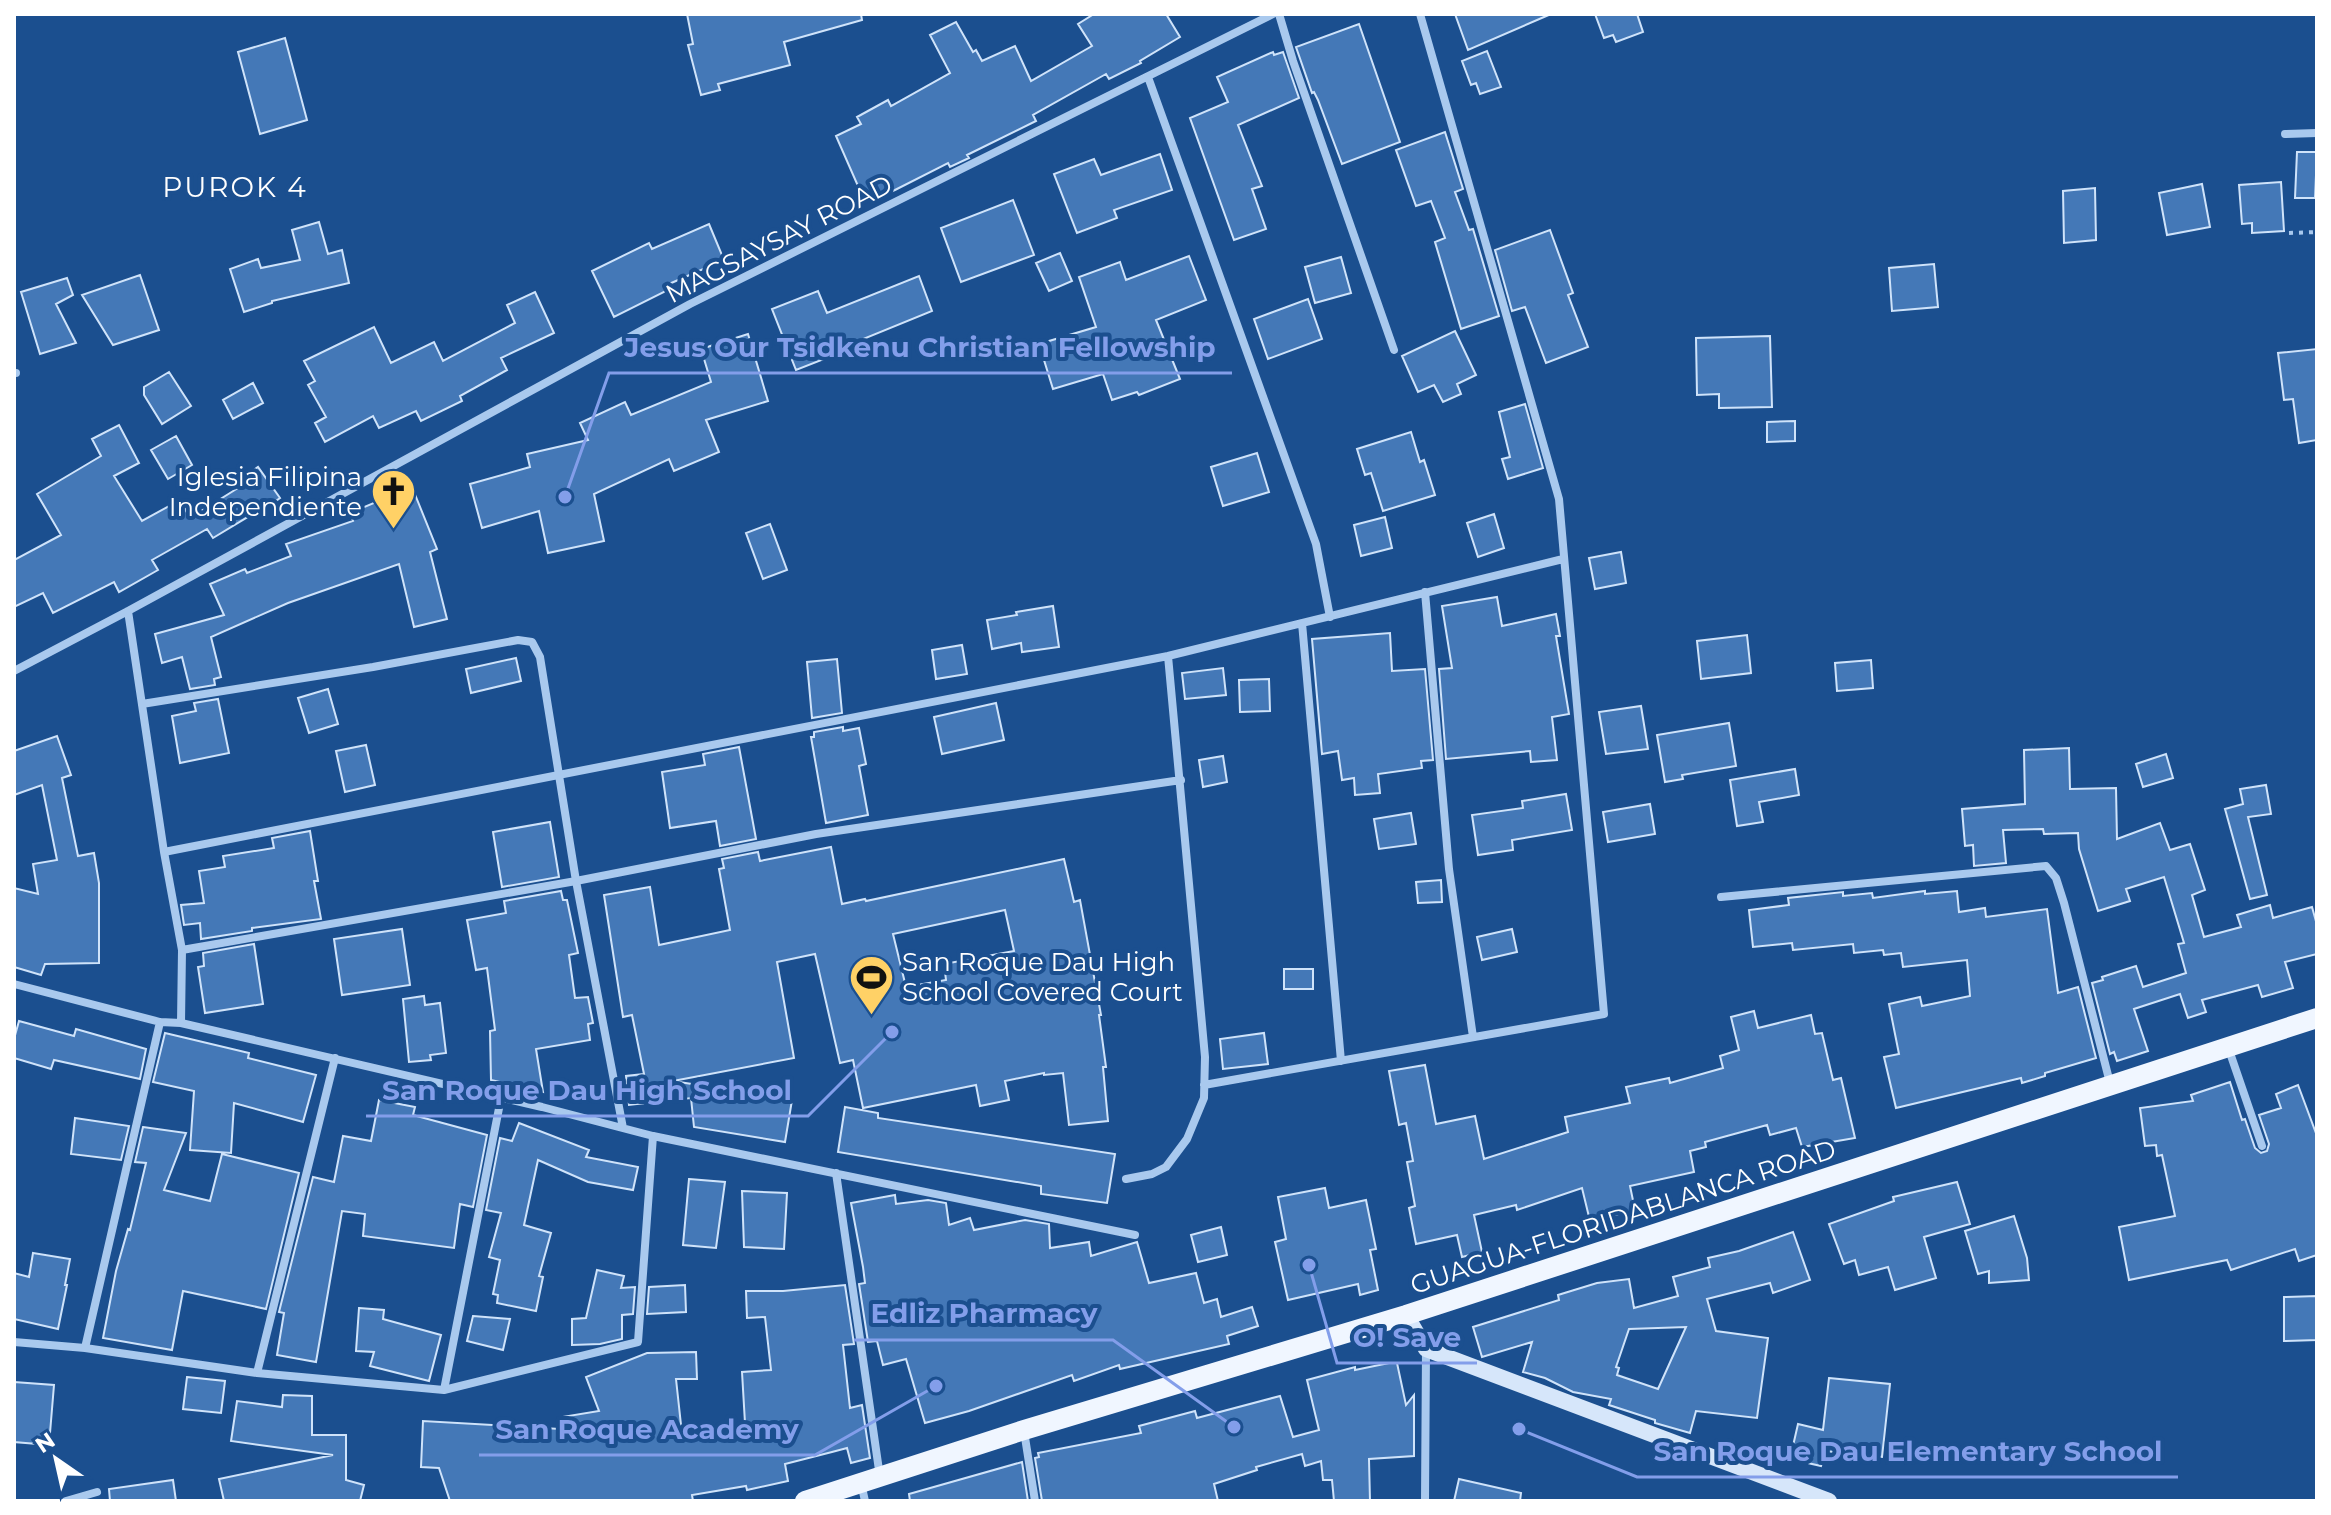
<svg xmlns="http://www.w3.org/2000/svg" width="2331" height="1515" viewBox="0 0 2331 1515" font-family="Montserrat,sans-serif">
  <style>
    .building { fill: #4478b7; stroke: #cfe3fa; stroke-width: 2; fill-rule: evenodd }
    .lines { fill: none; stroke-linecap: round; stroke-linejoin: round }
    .path { stroke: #a9c9ee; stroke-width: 4; stroke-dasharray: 4 6; stroke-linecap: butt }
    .street { stroke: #a9c9ee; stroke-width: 8 }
    .secondary { stroke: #d6e6fa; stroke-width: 16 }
    .primary { stroke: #f0f6ff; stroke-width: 20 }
    .labels { text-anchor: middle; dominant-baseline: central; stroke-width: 8; stroke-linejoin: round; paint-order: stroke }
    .street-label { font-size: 26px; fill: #fff; stroke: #1b4f8f }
    .poi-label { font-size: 26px; fill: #fff; stroke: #1b4f8f; text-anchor: end }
    .neighbourhood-label { font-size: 28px; letter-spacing: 2px; fill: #fff; stroke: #1b4f8f }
    .leader { fill: none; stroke: #839eea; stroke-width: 3 }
    .callout-dot { fill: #839eea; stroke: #1b4f8f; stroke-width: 3 }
    .callout-label { font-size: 28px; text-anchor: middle; font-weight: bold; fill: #839eea; stroke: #1b4f8f; stroke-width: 8; stroke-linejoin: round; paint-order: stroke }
  </style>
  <rect width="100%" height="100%" fill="#1b4f8f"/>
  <!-- building -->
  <path class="building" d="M687,14H861L862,20L784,42L790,65L718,84L720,90L701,95L688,45L693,44Z
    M1094,14H1166L1180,37L1140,61L1141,63L1109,79L1106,74L1033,115L1036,121L967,155L969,158L950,167L948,163L895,190L865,202L836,136L861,124L857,117L888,100L891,106L950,73L930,35L956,22L973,52L976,50L982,61L1015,46L1031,81L1092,46L1078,24Z
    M1455,14H1551L1468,50Z
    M1595,14H1637L1643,32L1616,42L1613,35L1604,38Z
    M1359,24L1400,142L1342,164L1318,100L1314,92L1312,93L1296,47Z
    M285,38L307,120L260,134L238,52Z
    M1487,51L1501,87L1480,94L1476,83L1471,85L1462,61Z
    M1273,52L1274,55L1283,52L1299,98L1238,125L1262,186L1252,189L1266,229L1234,240L1190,118L1228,102L1217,77Z
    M1445,132L1463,189L1455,192L1469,230L1473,229L1499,316L1461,329L1435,242L1445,238L1431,201L1416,206L1396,150Z
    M2297,152H2317L2315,198H2295Z
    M1160,154L1172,190L1114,210L1117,218L1077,233L1054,174L1094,159L1101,175Z
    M2281,182L2284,231L2252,233V223L2242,224L2239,185Z
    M2202,184L2210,227L2167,235L2159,193Z
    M2095,188L2096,240L2064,243L2063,191Z
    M1013,200L1034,255L961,282L941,228Z
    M319,222L328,254L342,250L349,283L272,301V303L244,312L230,269L258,259L261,268L300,260L292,230Z
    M709,224L724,260L669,284L672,288L614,317L592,271L649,243L652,249Z
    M1550,230L1573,293L1568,295L1588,347L1546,363L1525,307L1512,311L1495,250Z
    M1060,253L1072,281L1049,291L1036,263Z
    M1189,256L1206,300L1156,320L1180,379L1139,395L1137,392L1112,400L1103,374L1053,389L1039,344L1096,327L1079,277L1120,262L1126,280Z
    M1341,257L1351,293L1315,303L1305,267Z
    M1934,264L1938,307L1892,311L1889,268Z
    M140,275L159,330L113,345L82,295Z
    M919,276L932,311L841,348L842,352L796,370L772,309L818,291L827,313Z
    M67,278L73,295L56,304L76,343L40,354L21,292Z
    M535,292L554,333L501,358L507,370L460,396L462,401L421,421L416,411L379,428L373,416L325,442L315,423L326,417L308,385L315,381L304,361L374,327L391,363L434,342L443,361L515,323L507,305Z
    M1308,299L1322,339L1268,359L1254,319Z
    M1455,331L1476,375L1457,384L1461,394L1443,402L1434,385L1418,392L1402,356Z
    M748,334L768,401L706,420L719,452L674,471L669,459L594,494L604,541L548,553L539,511L482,528L470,484L530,467L527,454L588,440L580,423L625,402L631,415L711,382L701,349Z
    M1770,336L1772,407L1719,408V394L1697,395L1696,338Z
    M2317,349V440L2299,443L2293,399L2284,400L2278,353Z
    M169,372L191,406L162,424L144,395V387Z
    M253,383L263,403L233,419L223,400Z
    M1525,404L1543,468L1508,479L1502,459L1510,457L1499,412Z
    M1795,421V441L1767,442V422Z
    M119,425L139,463L114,476L142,521L180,500L190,518L238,488L235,483L258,467L280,498L258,514L256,512L213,538L207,529L152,560L158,570L119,592L114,582L53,613L43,593L14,607V560L61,535L37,494L101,456L92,439Z
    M1411,432L1420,462L1424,460L1435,495L1383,511L1371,473L1365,475L1357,449Z
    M176,436L192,465L168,479L151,450Z
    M1257,453L1269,492L1223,506L1211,467Z
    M412,487L437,549L430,552L447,619L414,627L399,564L288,603L211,637L221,677L214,679L215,685L190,689L182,657L162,663L155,634L224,615L210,584L245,569L247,573L291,556L286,544L353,521L350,513Z
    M1494,514L1504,548L1478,557L1467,523Z
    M1385,517L1392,548L1361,556L1354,525Z
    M770,524L787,570L763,579L746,533Z
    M1621,552L1626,583L1595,589L1589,558Z
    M1497,597L1502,626L1556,614L1560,636H1556L1569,714L1552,717L1557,760L1531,762L1530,751L1446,759L1439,669L1452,668L1442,606Z
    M1053,606L1059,647L1022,652L1021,643L992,649L987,620L1017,615L1016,612Z
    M1390,633L1392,671L1425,669L1433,760L1421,761L1422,768L1378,774L1380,793L1355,795L1354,778L1342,780L1338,751L1322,754L1312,639Z
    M1747,635L1751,673L1701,679L1697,641Z
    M962,645L967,674L936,679L932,650Z
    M516,658L521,681L471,693L466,669Z
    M837,659L842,713L812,718L807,662Z
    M1871,660L1873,688L1837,691L1835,663Z
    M1223,668L1226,695L1185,699L1182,673Z
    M1269,679L1270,711L1240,712L1239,680Z
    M328,689L338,724L309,733L298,698Z
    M218,699L229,753L180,763L172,716L196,711L194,703Z
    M996,703L1004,740L942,754L934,717Z
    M1641,706L1648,749L1606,754L1599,712Z
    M1729,723L1736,766L1682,775L1683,779L1665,782L1657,735Z
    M843,727V731L859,728L866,764L859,766L868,815L826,823L811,737H814V732Z
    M57,736L71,775L62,778L78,856L94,853L99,883V963L45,964L41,975L14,967V888L38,894L33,864L57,860L42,785L14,795V751Z
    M366,745L375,785L345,792L336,751Z
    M739,747L756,839L720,846L716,821L670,828L662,772L705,765L703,754Z
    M2069,748L2070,789L2116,788L2117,839L2160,823L2170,850L2190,844L2205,890L2192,895L2204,937L2241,927L2237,915L2270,905L2273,918L2312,907L2317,925V954L2285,962L2293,988L2262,997L2258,985L2202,1000L2206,1012L2188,1018L2180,994L2134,1009L2148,1051L2117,1061L2114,1052L2110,1054L2092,983L2103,980L2102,977L2136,966L2143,987L2186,973L2178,944L2184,943L2164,877L2126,889L2130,901L2098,911L2079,849L2078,833L2044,834L2043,829L2003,830L2006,863L1974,866L1973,845L1965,846L1962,809L2025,804L2024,750Z
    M2166,754L2173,778L2143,787L2136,764Z
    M1223,756L1227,782L1203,787L1199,760Z
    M1795,769L1799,795L1759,802L1763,822L1737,826L1730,780Z
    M2266,785L2271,814L2248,817L2267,895L2250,899L2225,809L2243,804L2240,789Z
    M1566,794L1572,830L1512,840L1513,850L1478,855L1472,815L1523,808L1522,801Z
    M1650,804L1655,834L1608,842L1603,812Z
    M1411,813L1416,844L1379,849L1374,819Z
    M550,822L559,877L502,887L493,832Z
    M310,831L318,881H314L321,919L252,928V931L201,939L200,923L184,925L181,905L204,903L199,871L225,867L223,856L274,848L272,838Z
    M831,847L842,904L865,899L866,901L1064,859L1074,902L1080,900L1101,1015H1099L1106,1067H1103L1108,1121L1069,1125L1063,1073L1044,1075V1073L1005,1081L1009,1100L980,1106L976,1085L863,1108L853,1060L840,1063L815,954L777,962L794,1058L673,1081L792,1100L785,1142L694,1127L691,1098L629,1105L626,1076L644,1074L632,1015L623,1017L604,895L650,887L659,945L730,930L719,869L724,868L722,859L758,852L760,861ZM1005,910L1014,951L944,964L946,980L906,987L893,934Z
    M1441,880L1442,902L1418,903L1416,882Z
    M561,891L563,900H567L578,953L569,955L575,998L588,997L593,1023L588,1024L590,1040L536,1049L543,1092L491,1080L490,1031L495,1030L487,968L476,970L467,920L506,913L504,901Z
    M1925,891V894L1957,891L1959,912L1985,908L1986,917L2047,909L2058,993L2078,987L2096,1058L2045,1073V1076L2022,1083L2021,1078L1896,1108L1884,1057L1899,1054L1889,1004L1920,997L1922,1006L1970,996L1967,960L1903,967L1901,953L1884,955L1883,950L1854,953L1853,944L1793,950L1792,943L1753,947L1749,910L1789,905L1788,898L1843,892V896L1872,893L1873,898Z
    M402,929L410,985L342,995L334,939Z
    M1512,929L1517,952L1482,960L1477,937Z
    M254,944L263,1004L205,1013L198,967L204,966L203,953Z
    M1284,969H1313V989H1284Z
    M424,996L425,1005L440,1003L446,1053L430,1055L431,1060L409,1062L403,999Z
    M1754,1011L1758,1028L1811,1015L1815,1034L1822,1033L1833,1080L1841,1078L1855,1138L1802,1147L1796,1128L1770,1135L1767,1125L1705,1142L1706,1147L1690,1151L1694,1172L1630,1186L1635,1210L1590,1221L1582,1188L1517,1210L1516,1205L1474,1215L1482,1252L1462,1257L1457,1235L1416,1244L1409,1208L1415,1206L1407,1162L1413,1161L1406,1123L1399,1125L1389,1071L1425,1065L1436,1124L1475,1116L1484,1159L1568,1132L1565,1117L1630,1103L1626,1087L1669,1078L1670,1083L1723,1068L1720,1056L1739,1050L1731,1017Z
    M19,1021L74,1036L76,1029L146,1049L140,1079L54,1060L51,1069L14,1058V1039Z
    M165,1033L249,1053L248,1058L316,1075L303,1122L234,1103L231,1153L190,1150L194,1091L153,1082Z
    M1264,1033L1268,1064L1223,1069L1220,1039Z
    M2230,1082L2242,1120L2245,1119L2255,1148L2261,1153L2267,1151L2269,1144L2259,1115L2281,1108L2276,1094L2298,1085L2317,1136V1255L2299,1261L2295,1249L2231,1270L2227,1260L2129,1280L2119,1227L2175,1216L2162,1155L2157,1156L2156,1145L2145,1146L2140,1108L2193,1101L2191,1095Z
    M379,1100L415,1107L413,1115L487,1135L473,1207L460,1204L454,1248L363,1236L365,1214L342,1211L316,1362L277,1355L284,1313L279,1312L313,1177L334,1182L343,1136L371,1141Z
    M845,1107L878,1113V1118L1115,1154L1107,1203L1041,1194V1186L838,1152Z
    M75,1118L129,1126L121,1160L71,1154Z
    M519,1123L589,1150L586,1157L638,1167L633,1190L588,1182L538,1160L524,1225L551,1233L539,1276L543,1277L536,1311L497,1303L498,1295L493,1294L500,1260L489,1257L501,1213L486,1210L500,1138L512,1141Z
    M143,1127L186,1133L164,1190L210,1201L222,1154L299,1173L266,1309L183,1291L172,1350L103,1338L116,1271L128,1229L130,1230L146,1163L135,1162Z
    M689,1179L725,1182L716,1248L683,1245Z
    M1957,1182L1970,1224L1924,1237L1936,1278L1895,1290L1888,1267L1859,1275L1855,1260L1844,1264L1829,1224L1894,1201L1893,1197Z
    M1325,1188L1329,1208L1366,1200L1376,1249L1370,1250L1378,1290L1360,1295L1358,1284L1288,1300L1275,1242L1286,1239L1278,1197Z
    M742,1191L787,1193L784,1249L744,1247Z
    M895,1195L896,1204L928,1200L946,1203L949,1225L970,1218L974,1230L1025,1220L1049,1224L1050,1248L1089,1242L1091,1256L1137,1242L1149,1283L1196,1273L1204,1303L1217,1299L1221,1317L1252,1307L1258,1326L1227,1336L1229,1344L1120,1369L1119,1365L1074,1381L1072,1375L969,1411L925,1423L906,1359L883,1365L877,1341L868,1342L859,1284L865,1283L863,1267L851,1203Z
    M2014,1216L2027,1258L2029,1280L1989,1283V1271L1978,1274L1965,1231Z
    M1221,1227L1227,1255L1198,1262L1191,1235Z
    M1793,1232L1810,1280L1773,1293L1770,1283L1707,1299L1716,1331L1768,1338L1757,1418L1696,1411L1690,1433L1655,1423V1420L1609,1405L1611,1399L1573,1392L1545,1378L1523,1372L1532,1342L1482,1357L1473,1327L1559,1300L1558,1295L1597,1283L1629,1279L1634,1308L1678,1296L1673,1277L1710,1267L1708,1258L1739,1251ZM1686,1327L1658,1389L1617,1375L1619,1368L1616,1367L1629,1329Z
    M33,1253L70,1259L65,1285H67L58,1329L14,1319V1273L29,1277Z
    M597,1270L624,1276L621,1288L635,1287L633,1314L622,1315V1339L600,1344L572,1345V1319L586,1318Z
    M685,1285L686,1312L647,1314L649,1287Z
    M845,1285L854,1344L843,1345L850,1408L862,1405L870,1458L851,1463L847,1448L832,1452L785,1464L788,1481L747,1490L746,1486L692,1495L693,1501H450L439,1468L421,1467L423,1421L560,1429L562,1417L599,1411L586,1377L647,1353L696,1352L697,1379H676L682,1434L745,1423L742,1372L771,1370L765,1317L747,1318L746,1291H783Z
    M2317,1296V1340L2284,1341V1297Z
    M359,1308L384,1310L383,1319L441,1335L429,1381L370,1366L374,1352L356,1351Z
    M473,1316L510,1319L503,1350L467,1341Z
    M1389,1363H1397L1406,1405L1414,1395V1456L1369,1459L1370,1501H1334L1332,1480H1323L1321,1461L1305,1466L1302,1454L1256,1467L1257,1470L1214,1484L1218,1501H1042L1035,1458L1039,1457L1038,1453L1141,1433L1139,1426L1195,1411L1197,1418L1280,1396L1293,1437L1319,1430L1307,1380L1355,1367V1370Z
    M187,1377L225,1381L221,1413L183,1409Z
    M1829,1378L1890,1384L1882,1457L1825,1451L1821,1466L1790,1459L1798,1424L1823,1430Z
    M14,1382L54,1385L49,1445L14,1442Z
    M283,1395L312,1396V1435H346V1480L364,1485L360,1501H224L219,1479L333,1455L231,1441L237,1401L282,1407Z
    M1022,1462L1028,1501H910L909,1494Z
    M1459,1479L1521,1493L1520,1501H1454Z
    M173,1480L176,1501H110L109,1489Z"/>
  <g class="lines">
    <!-- path -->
    <path class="path" d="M2289,233L2317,232"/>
    <!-- street -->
    <path class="street" d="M1279,14L1293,61L1394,350
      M1148,77L1316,544L1330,617
      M2285,134L2317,133
      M14,373H16
      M1425,592L1449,869L1473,1037
      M128,611L164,852L182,950L181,1023
      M1302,623L1341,1061
      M14,671L128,611L690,304L1273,14
      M142,704L373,667L518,640L532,642L540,657L576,881L623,1128
      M164,852L1168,656L1563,559
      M1721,897L2046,866L2056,878L2064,903L2110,1083
      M182,950L576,881L816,834L1181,780
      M14,984L160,1022L181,1023L542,1107L653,1136L1135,1235
      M2228,1047L2262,1146
      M1204,1085L1604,1014L1559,499L1420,14
      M836,1173L880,1477
      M1126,1179L1152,1174L1166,1167L1187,1139L1204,1098L1205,1057L1168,656
      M14,1342L85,1348L257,1373L444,1390L638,1342L653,1136
      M85,1348L160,1022
      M257,1373L335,1058
      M444,1390L501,1098
      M1024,1431L1035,1501
      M861,1483L865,1501
      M66,1501L97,1492
      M1425,1501L1426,1350"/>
    <!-- secondary -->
    <path class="secondary" d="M1406,1315L1426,1349L1829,1501"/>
    <!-- primary -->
    <path class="primary" d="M805,1501L1024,1430L1406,1315L2317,1018"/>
  </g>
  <!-- icons -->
  <defs>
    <symbol id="church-pin" viewBox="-11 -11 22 30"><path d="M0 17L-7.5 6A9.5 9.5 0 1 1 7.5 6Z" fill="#ffd166" stroke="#1b4f8f"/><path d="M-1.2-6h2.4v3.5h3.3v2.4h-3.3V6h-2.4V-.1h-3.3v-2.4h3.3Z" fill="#111"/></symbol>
    <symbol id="stadium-pin" viewBox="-11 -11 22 30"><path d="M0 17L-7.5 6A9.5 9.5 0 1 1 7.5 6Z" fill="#ffd166" stroke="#1b4f8f"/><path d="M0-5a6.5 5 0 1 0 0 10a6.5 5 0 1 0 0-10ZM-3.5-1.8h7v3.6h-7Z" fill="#111"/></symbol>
  </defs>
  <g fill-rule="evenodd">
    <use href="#church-pin" x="368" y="466" width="51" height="69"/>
    <use href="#stadium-pin" x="846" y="952" width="51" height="69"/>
  </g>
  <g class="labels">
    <!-- street labels -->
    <g class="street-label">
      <text transform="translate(779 239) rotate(-27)">MAGSAYSAY ROAD</text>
      <text transform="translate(1623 1217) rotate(-18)">GUAGUA-FLORIDABLANCA ROAD</text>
    </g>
    <!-- poi labels -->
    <g class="poi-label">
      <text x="362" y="477">Iglesia Filipina<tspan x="362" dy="30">Independiente</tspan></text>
      <text x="902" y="962" text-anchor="start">San Roque Dau High<tspan x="902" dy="30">School Covered Court</tspan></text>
    </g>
    <!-- neighbourhood labels -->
    <g class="neighbourhood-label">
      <text x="235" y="187">PUROK 4</text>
    </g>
  </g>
  <!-- callouts -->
  <path class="leader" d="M565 497L609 373H1232M892 1032L808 1116H366M1234 1427L1113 1340H854M1309 1265L1337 1363H1477M936 1386L815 1455H479M1519 1429L1637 1477H2178"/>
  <g class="callout-dot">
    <circle cx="565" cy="497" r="8"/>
    <circle cx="892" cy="1032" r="8"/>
    <circle cx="1234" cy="1427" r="8"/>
    <circle cx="1309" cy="1265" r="8"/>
    <circle cx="936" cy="1386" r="8"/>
    <circle cx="1519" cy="1429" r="8"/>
  </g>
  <g class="callout-label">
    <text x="920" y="357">Jesus Our Tsidkenu Christian Fellowship</text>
    <text x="587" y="1100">San Roque Dau High School</text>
    <text x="984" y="1323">Edliz Pharmacy</text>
    <text x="1407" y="1347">O! Save</text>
    <text x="647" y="1439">San Roque Academy</text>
    <text x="1908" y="1461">San Roque Dau Elementary School</text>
  </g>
  <!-- border -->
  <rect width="2331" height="1515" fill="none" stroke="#ffffff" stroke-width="32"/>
  <!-- north arrow -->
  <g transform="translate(56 1459) rotate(326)" stroke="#1b4f8f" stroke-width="6" paint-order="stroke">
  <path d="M0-6L14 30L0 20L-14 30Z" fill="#ffffff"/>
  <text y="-12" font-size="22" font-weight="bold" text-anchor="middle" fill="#ffffff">N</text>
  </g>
</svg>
